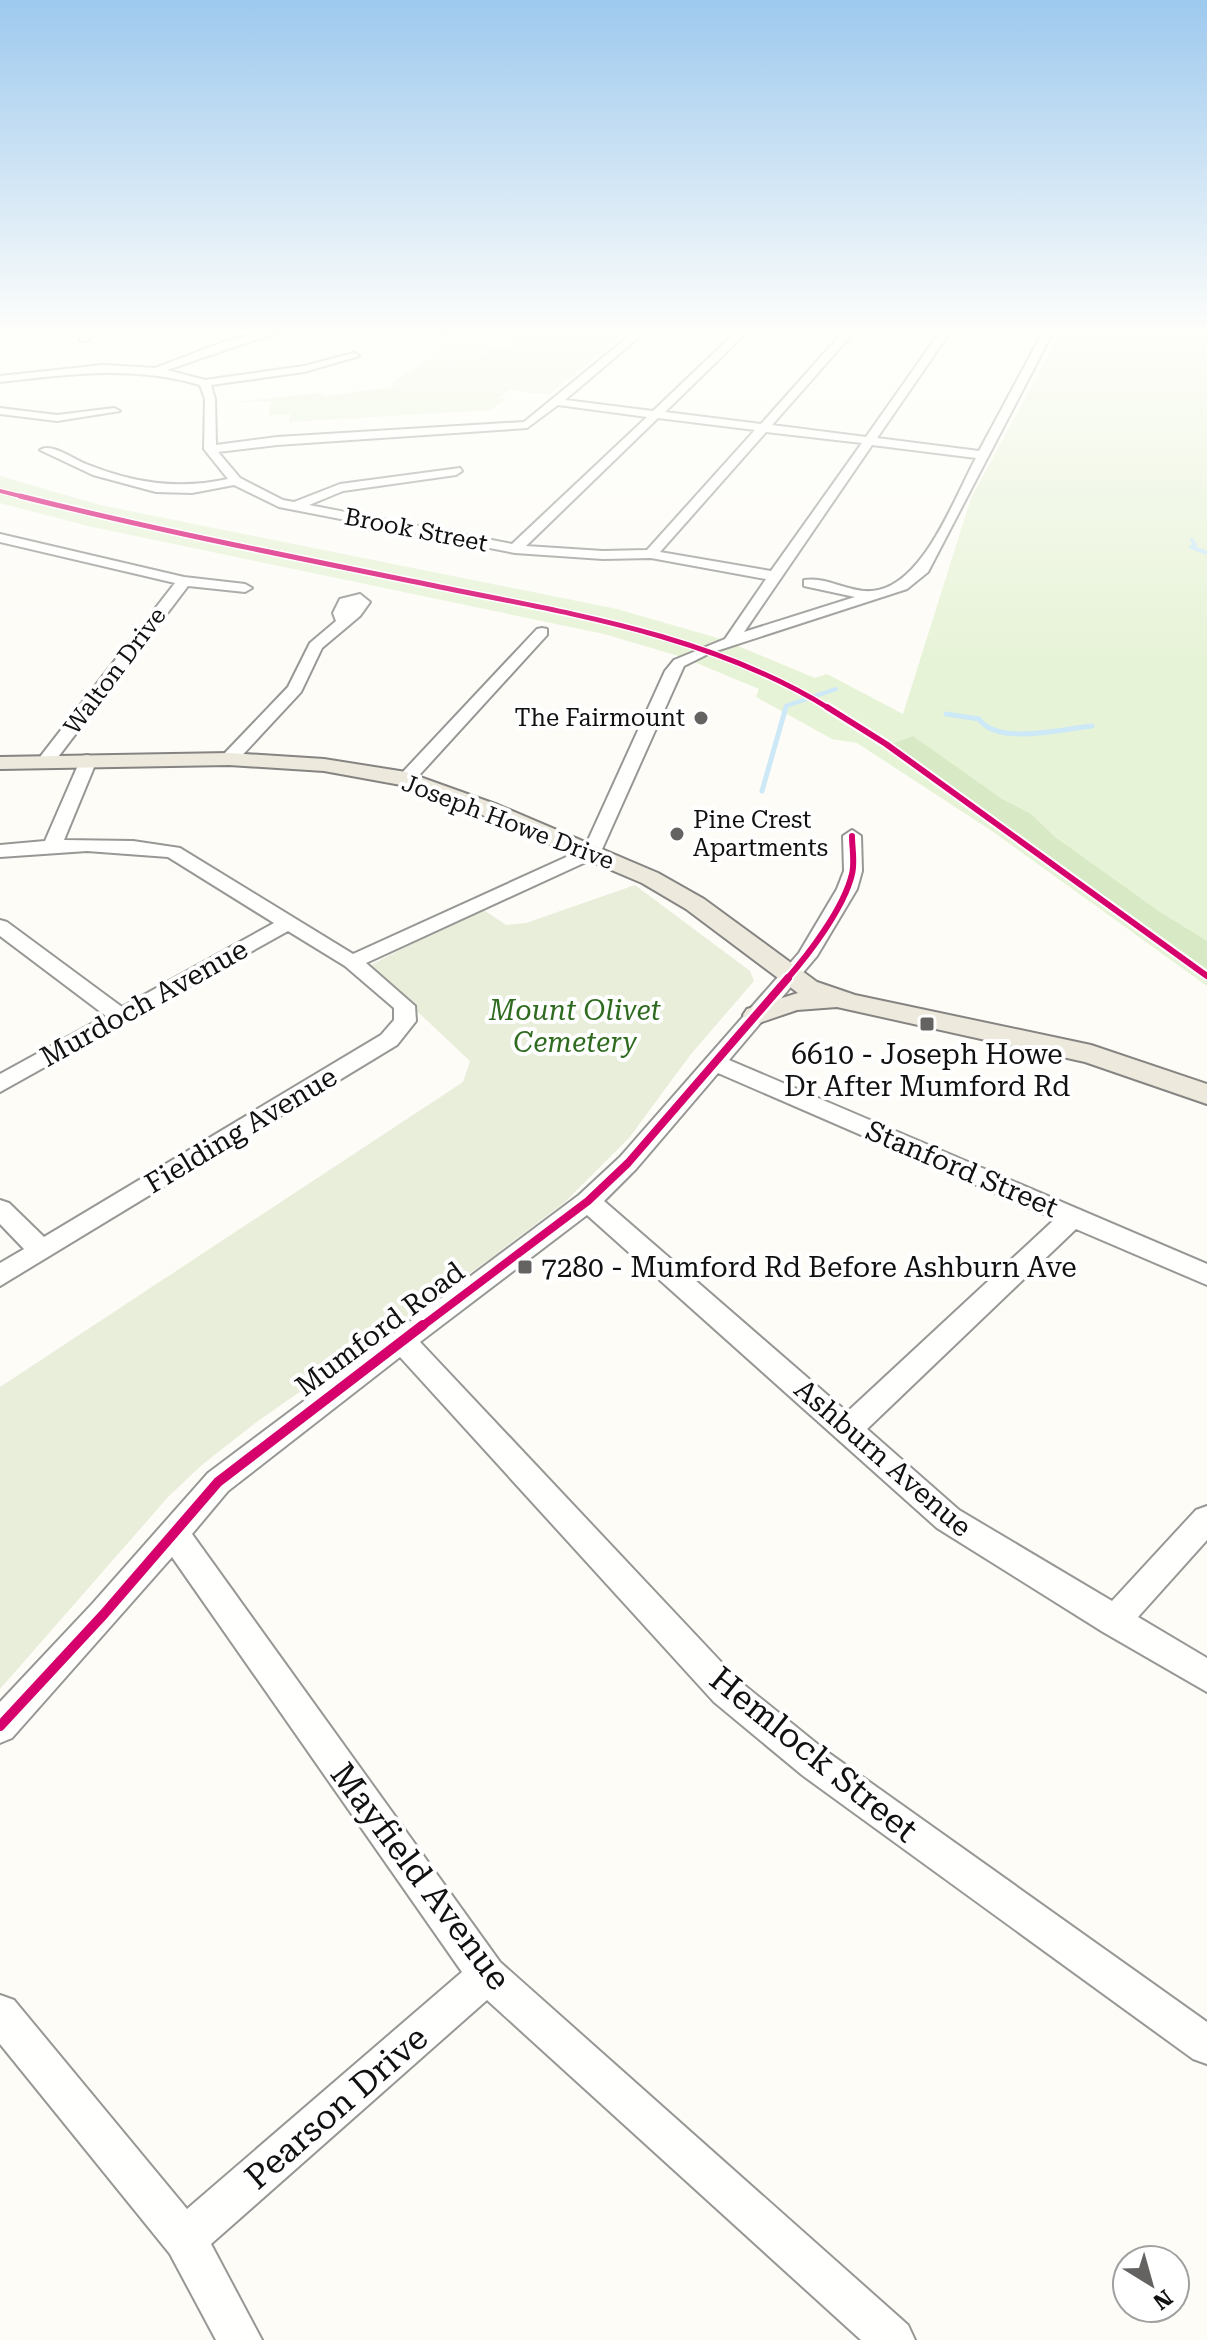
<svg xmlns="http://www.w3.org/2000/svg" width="1207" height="2340" viewBox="0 0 1207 2340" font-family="'Roboto Serif',serif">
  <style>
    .green { fill: #e7f3d7 }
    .forest { fill: #d8eac5 }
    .cemetery { fill: #e9eedb }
    .pitch { fill: #f0f6e1 }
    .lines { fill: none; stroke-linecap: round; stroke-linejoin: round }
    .stream-far1 { stroke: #cde8f7; stroke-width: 4 }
    .stream { stroke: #cde8f7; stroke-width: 5 }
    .minor-casing { stroke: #979795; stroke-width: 4 }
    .major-casing { stroke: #858482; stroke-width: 4 }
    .minor { fill: #fffffe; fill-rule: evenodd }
    .major { fill: #ede9dc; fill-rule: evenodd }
    .cycleway-far4-casing { stroke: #fff; stroke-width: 6 }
    .cycleway-far3-casing { stroke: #fff; stroke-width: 8 }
    .cycleway-far2-casing { stroke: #fff; stroke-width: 10 }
    .cycleway-far1-casing { stroke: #fff; stroke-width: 13 }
    .cycleway-casing { stroke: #fff; stroke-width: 15 }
    .cycleway-far4 { stroke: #d6006c; stroke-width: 4 }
    .cycleway-far3 { stroke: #d6006c; stroke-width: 5 }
    .cycleway-far2 { stroke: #d6006c; stroke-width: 6 }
    .cycleway-far1 { stroke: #d6006c; stroke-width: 8 }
    .cycleway { stroke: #d6006c; stroke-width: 10 }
    .poi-dot { fill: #646362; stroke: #fff; stroke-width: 3 }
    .labels { text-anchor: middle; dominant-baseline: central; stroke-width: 8; stroke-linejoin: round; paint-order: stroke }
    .far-street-label { font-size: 24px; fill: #111; stroke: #fff }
    .far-poi-label { font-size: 24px; fill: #111; stroke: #fff; text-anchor: end }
    .street-label { font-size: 28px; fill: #111; stroke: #fff }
    .park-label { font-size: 28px; font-style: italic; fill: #2f6b1f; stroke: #fff }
    .poi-label { font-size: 28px; fill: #111; stroke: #fff }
    .near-street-label { font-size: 34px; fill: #111; stroke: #fff }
  </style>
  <rect width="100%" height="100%" fill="#fdfcf7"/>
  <!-- green -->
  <path class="green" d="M527,332H625L549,395L509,390L500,398L505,399L491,410L289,422L290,414L268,416L271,401L225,403L321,393L324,396L394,387L392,383L451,344L447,339L452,338L457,343L503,349Z
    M1061,332H1207V986L992,831L857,743L832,739L756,697L759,689L682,657L604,634L88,526L0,503V476L100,505L617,609L721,639L815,678L827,674L903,714L971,498Z"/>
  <!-- forest -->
  <path class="forest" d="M913,736L1002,799L1031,814L1055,837L1160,912L1207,941V969L892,744Z"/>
  <!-- cemetery -->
  <path class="cemetery" d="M635,885L750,971L754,981L691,1054L629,1138L565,1202L487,1261L258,1421L203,1464L169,1496L0,1689V1387L463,1082L470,1061L369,966L481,908L506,925L526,923Z"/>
  <!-- pitch -->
  <path class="pitch" d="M451,346L498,351C476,363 455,362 431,360Z"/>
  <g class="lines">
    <!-- stream-far1 -->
    <path class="stream-far1" d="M1192,540L1195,545L1191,547L1207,553
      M785,709L786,706L836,689"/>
    <!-- stream -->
    <path class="stream" d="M946,714L979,719C998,746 1062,729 1092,726
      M762,791L786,707"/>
    <defs>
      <path id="minor" d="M85,332H97L87,341H79Z
        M260,332H278L167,370L205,380L304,366L354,353L359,356L304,372L211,385L215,399L216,445L277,437L524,422L634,332H645L565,400L653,411L736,332H747L665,412L761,424L843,332H854L772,425L866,437L940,332H950L877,438L979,451L1043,332H1053L928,572L907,589L710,653L684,666L599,856L366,963L415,1006L416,1021L397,1045L0,1286V1263L24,1249L0,1224V1200L9,1203L44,1237L381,1035L394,1020V1008L345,966L288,931L0,1092V1074L106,1016L0,936V920L7,922L122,1007L274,923L168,857L87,851L0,857V845L45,841L82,756L88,755L97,760L64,840L133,841L180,848L353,954L584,849L665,671L674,660L725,639L766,579L651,558L603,559L515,553L279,507L234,485L192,493L156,492L93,475L40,450C51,442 73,459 86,464C133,483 178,490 228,479L204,449L205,399L200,385C134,365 68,374 0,382V376L103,365L155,368L223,342ZM558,405L647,417L512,544L309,505L343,491L456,475L462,471L460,468L340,484L294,502L283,500L240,478L218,452L277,445L527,428ZM658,418L755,430L647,550L603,551L526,546ZM766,432L862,443L771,571L660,552ZM872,445L976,458C954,498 923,587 872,591C850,593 826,576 804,580V586L855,597L744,632Z
        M436,332H447L442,335Z
        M0,408L57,415L114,408L120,411L57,421L0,414Z
        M0,534L184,577L245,584L252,588L245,592L188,586L52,765L46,766L37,761L40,757L175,583L0,542Z
        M360,594L370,602L360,616L322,648L301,692L235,763H223L220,759L223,755L288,687L310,643L336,621L333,613L340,599Z
        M542,628L547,629V635L412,783H400L397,779L400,775L537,629Z
        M852,830L861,836L862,871L857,889L817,956L729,1060L1207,1264V1285L1076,1229L867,1429L959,1510L1112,1601L1196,1510L1207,1506V1540L1138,1617L1207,1658V1692L1103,1632L937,1528L587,1215L420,1342L738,1680L826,1751L1207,2022V2064L1193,2059L802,1775L714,1702L400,1357L228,1491L192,1534L500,1962L908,2325L915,2340H861L487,2000L211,2244L262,2340H216L170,2254L0,2044V1995L14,2000L187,2209L462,1972L172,1557L12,1738L0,1743V1702L93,1603L208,1473L579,1195L620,1157L799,953L837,889L844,871L843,836ZM718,1073L1055,1219L847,1412L604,1201L636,1169Z"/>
      <path id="major" d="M229,753L324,759L406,772L498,805L658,873L704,899L817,982L855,995L1091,1045L1207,1084V1104L1085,1062L837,1007L797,1010L756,1024L747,1021L743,1015L747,1009L798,993L686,909L642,883L482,815L401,785L324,771L229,765L0,769V757Z"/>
    </defs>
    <!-- minor casing -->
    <use href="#minor" class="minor-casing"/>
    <!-- major casing -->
    <use href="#major" class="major-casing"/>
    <!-- minor -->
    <use href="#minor" class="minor"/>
    <!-- major -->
    <use href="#major" class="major"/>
    <defs>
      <path id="cycleway-far4" d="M0,491L28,498"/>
      <path id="cycleway-far3" d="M20,496C159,531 299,558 440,587C573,614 713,636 830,709"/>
      <path id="cycleway-far2" d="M827,707L886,744L1207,976
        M786,980C809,954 844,908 852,874C855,862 852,848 852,836"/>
      <path id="cycleway-far1" d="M421,1327L588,1201L628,1163L788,978"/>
      <path id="cycleway" d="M0,1726L104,1614L218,1482L423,1325"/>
    </defs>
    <!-- cycleway-far4 casing -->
    <use href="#cycleway-far4" class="cycleway-far4-casing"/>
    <!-- cycleway-far3 casing -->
    <use href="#cycleway-far3" class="cycleway-far3-casing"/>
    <!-- cycleway-far2 casing -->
    <use href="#cycleway-far2" class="cycleway-far2-casing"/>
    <!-- cycleway-far1 casing -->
    <use href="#cycleway-far1" class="cycleway-far1-casing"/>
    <!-- cycleway casing -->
    <use href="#cycleway" class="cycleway-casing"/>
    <!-- cycleway-far4 -->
    <use href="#cycleway-far4" class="cycleway-far4"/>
    <!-- cycleway-far3 -->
    <use href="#cycleway-far3" class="cycleway-far3"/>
    <!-- cycleway-far2 -->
    <use href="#cycleway-far2" class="cycleway-far2"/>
    <!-- cycleway-far1 -->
    <use href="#cycleway-far1" class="cycleway-far1"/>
    <!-- cycleway -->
    <use href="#cycleway" class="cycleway"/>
  </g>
  <!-- sky -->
  <linearGradient id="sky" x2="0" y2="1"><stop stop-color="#9dc9ee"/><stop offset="0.5" stop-color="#fefefb"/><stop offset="1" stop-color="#fefefb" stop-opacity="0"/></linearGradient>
  <rect width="1207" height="660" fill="url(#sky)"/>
  <!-- markers -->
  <g class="poi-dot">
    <circle cx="701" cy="718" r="8"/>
    <circle cx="677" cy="834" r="8"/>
    <rect x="919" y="1016" width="16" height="16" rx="4"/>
    <rect x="517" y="1259" width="16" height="16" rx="4"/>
  </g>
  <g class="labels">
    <!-- far-street labels -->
    <g class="far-street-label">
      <text transform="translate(416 530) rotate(11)">Brook Street</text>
      <text transform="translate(115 671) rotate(-53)">Walton Drive</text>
      <text transform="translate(508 822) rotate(21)">Joseph Howe Drive</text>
    </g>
    <!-- far-poi labels -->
    <g class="far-poi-label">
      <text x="685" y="718">The Fairmount</text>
      <text x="693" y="820" text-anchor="start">Pine Crest<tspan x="693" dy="28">Apartments</tspan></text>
    </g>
    <!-- street labels -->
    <g class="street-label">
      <text transform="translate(144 1003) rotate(-29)">Murdoch Avenue</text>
      <text transform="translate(241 1130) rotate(-31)">Fielding Avenue</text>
      <text transform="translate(962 1169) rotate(23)">Stanford Street</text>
      <text transform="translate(380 1329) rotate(-37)">Mumford Road</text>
      <text transform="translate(883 1458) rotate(41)">Ashburn Avenue</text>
    </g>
    <!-- park labels -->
    <g class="park-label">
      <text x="575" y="1010">Mount Olivet<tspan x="575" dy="32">Cemetery</tspan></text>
    </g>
    <!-- poi labels -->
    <g class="poi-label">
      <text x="927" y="1054">6610 - Joseph Howe<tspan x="927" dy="32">Dr After Mumford Rd</tspan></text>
      <text x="541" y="1267" text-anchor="start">7280 - Mumford Rd Before Ashburn Ave</text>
    </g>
    <!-- near-street labels -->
    <g class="near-street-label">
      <text transform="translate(814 1754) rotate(39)">Hemlock Street</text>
      <text transform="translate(421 1876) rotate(53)">Mayfield Avenue</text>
      <text transform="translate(336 2107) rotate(-41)">Pearson Drive</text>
    </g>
  </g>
  <!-- north arrow -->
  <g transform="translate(1151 2284) rotate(143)"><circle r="38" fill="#ffffff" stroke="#a0a0a0" stroke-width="2"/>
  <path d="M0-6L14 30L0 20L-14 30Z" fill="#646362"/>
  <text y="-12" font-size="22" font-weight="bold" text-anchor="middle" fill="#111111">N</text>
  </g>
</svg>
